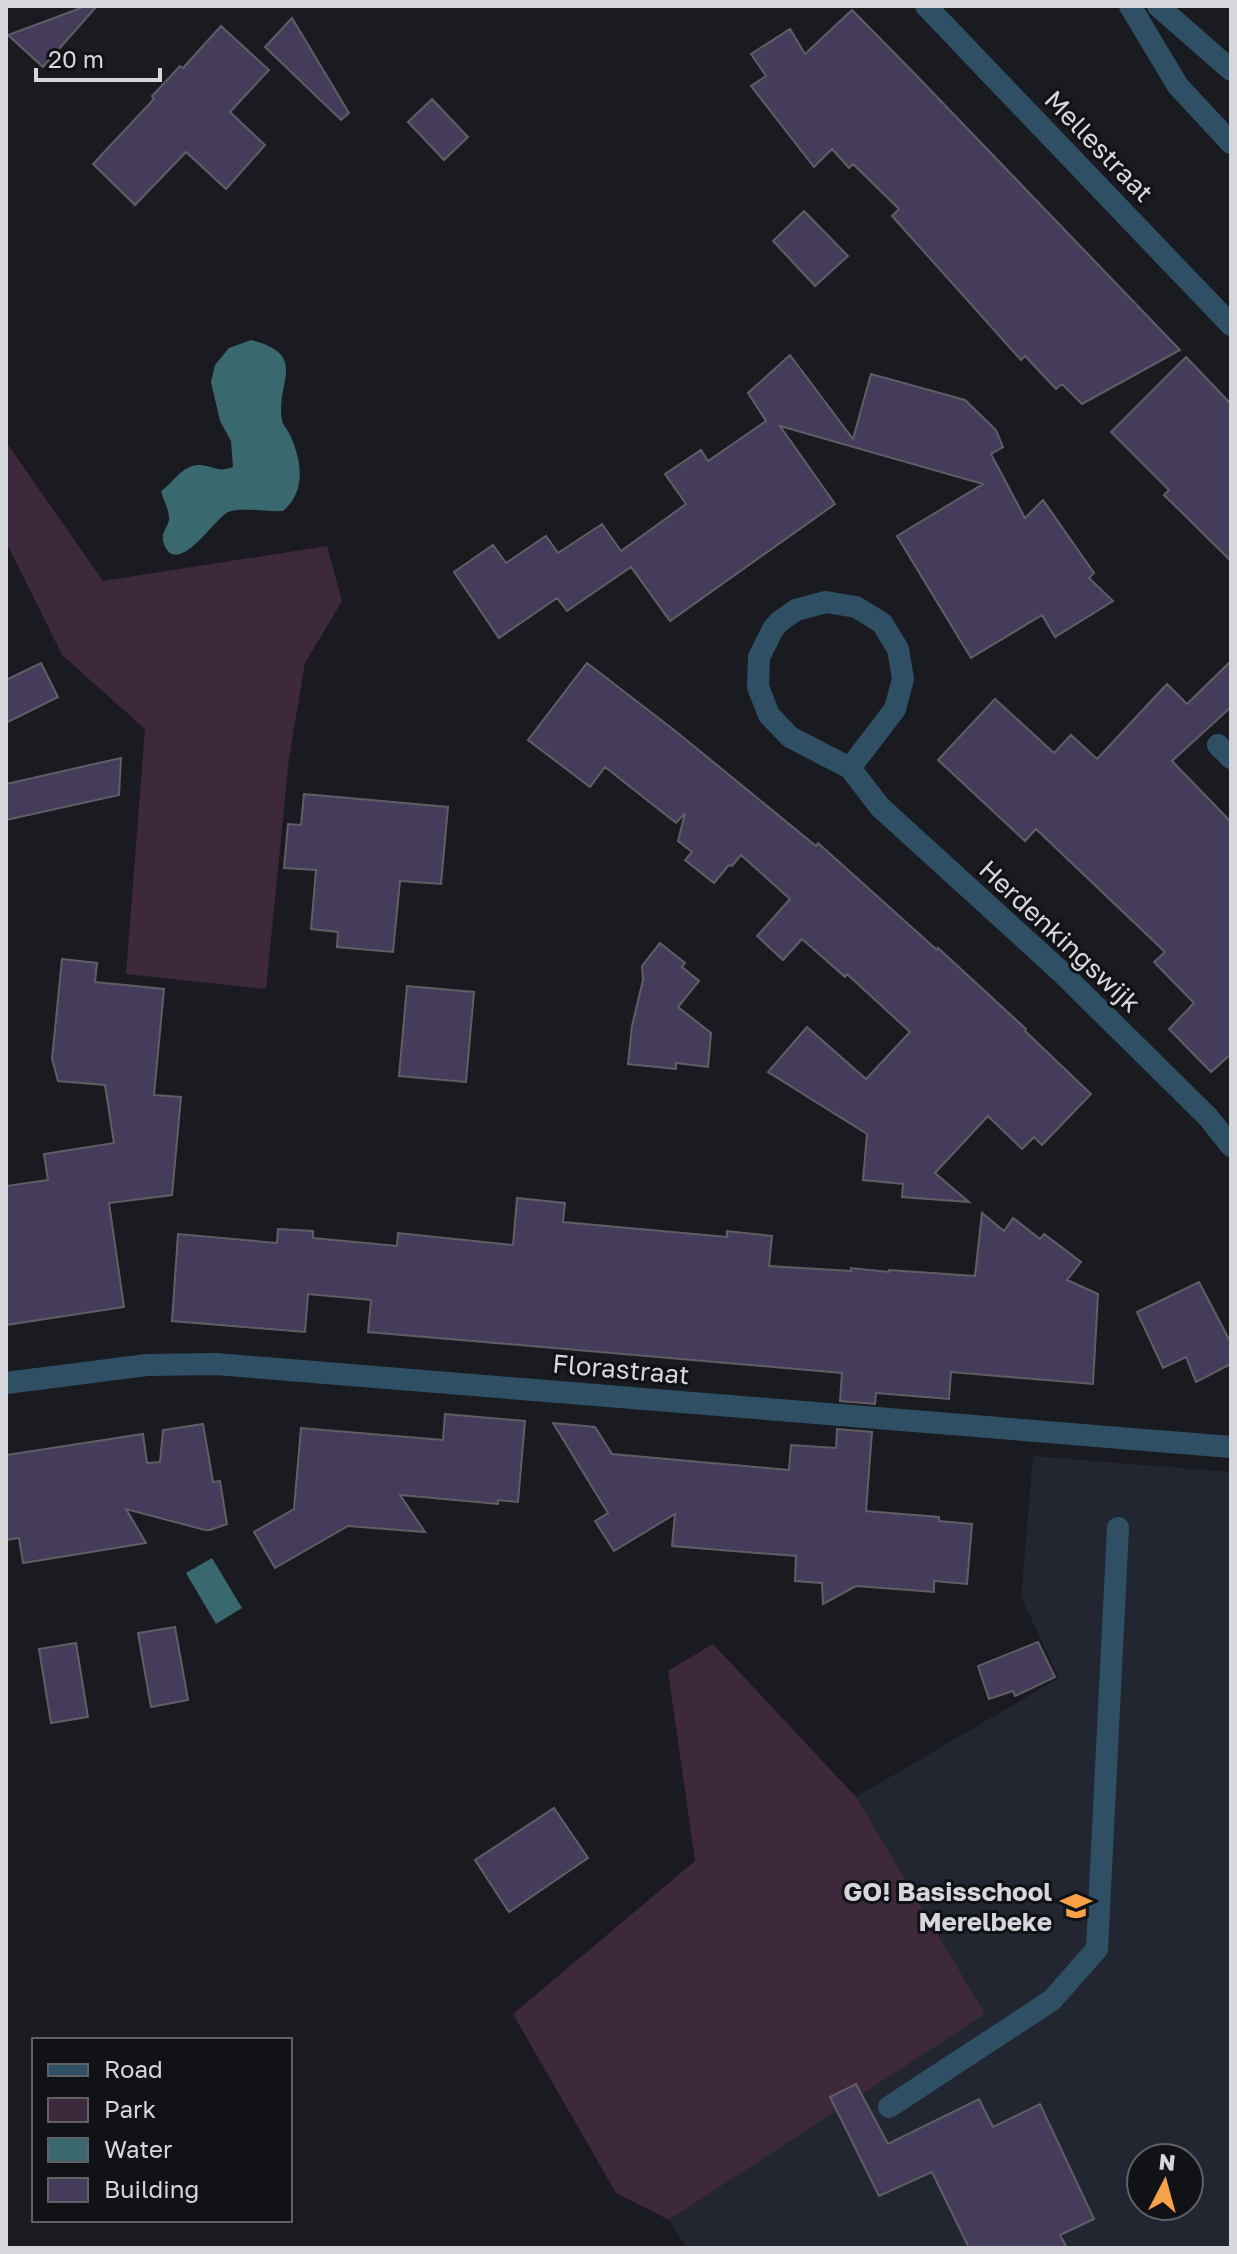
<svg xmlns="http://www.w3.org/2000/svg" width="1237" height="2254" viewBox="0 0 1237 2254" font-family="'Golos Text',sans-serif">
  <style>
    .built { fill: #212630; fill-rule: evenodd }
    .green { fill: #3e293c }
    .water { fill: #39696e }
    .building { fill: #453b5a; stroke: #605e65; stroke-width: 2 }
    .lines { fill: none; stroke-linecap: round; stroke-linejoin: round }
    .service { stroke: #2f5064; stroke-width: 22 }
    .minor { stroke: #2f5064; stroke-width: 22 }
    .tertiary { stroke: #2f5064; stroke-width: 22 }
    .labels { text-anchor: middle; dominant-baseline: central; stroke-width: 6; stroke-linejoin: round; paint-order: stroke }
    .street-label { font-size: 26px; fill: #d6d7db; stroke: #101216 }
    .poi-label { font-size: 26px; font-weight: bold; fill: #d6d7db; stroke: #101216; text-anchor: end }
  </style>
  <rect width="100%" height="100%" fill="#191b20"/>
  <!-- built -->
  <path class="built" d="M1033,1456L1231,1472V2248H687L669,2220L984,2014L856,1797L1059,1678L1021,1597ZM1141,2158H1189V2206H1141Z"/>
  <!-- green -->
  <path class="green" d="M6,442L103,581L327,546L342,601L305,663L289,758L266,989L126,974L145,729L62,655L6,542Z
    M713,1644L856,1797L985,2014L669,2220L616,2193L513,2014L695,1861L668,1671Z"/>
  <!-- water -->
  <path class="water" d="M251,340C310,355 275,383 282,420C283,426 289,431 291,437C302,463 306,491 283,511C269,512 239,507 228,512C215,518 177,579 164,544C160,533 167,529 169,520C170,512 163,499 161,491C173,483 183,464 200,465C215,466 217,473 233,467L231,441L220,421L211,382L215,365L229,348Z
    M212,1558L242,1608L216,1624L186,1573Z"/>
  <!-- building -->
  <path class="building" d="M86,6H97L43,67L8,35Z
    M852,10L914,73L1180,350L1082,404L1062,384L1056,389L1025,356L1021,360L892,216L899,209L853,164L849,168L832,149L814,167L751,86L766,76L751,54L790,29L805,54Z
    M292,18L349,113L341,120L265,47Z
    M221,26L269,70L230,112L265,145L226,189L186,152L135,205L93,164L154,99L152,96L180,66L183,68Z
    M432,99L468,137L444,160L408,122Z
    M804,211L848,256L815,286L773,241Z
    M790,355L853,439L871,374L965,400L996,430L1003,447L991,454L1025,518L1043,500L1094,573L1089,578L1113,601L1055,637L1042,615L971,658L897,536L983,484L780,426L835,504L670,621L631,567L567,611L557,598L499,638L454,572L493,545L506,563L546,536L558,553L602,524L621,551L686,504L665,474L701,450L708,461L766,421L748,393Z
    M1186,357L1231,404V561L1164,495L1169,490L1111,432Z
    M1231,661V707L1172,761L1231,822V1054L1211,1072L1169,1029L1194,1003L1154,962L1165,952L1036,829L1025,841L938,760L995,699L1054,753L1071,735L1097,759L1167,684L1187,704Z
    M41,663L58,697L6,723V680Z
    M587,663L674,730L816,846L818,843L937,950L938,948L1026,1029L1025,1031L1091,1094L1042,1145L1034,1137L1022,1149L988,1116L935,1173L969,1202L902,1197L903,1184L863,1180L867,1134L768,1072L807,1027L866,1079L910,1032L847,974L845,977L802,939L783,960L757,936L790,899L741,855L732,866L729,865L714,883L685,860L692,852L678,841L685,813L676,823L605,767L590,787L528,740Z
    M121,758L119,795L6,820V784Z
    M304,794L448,807L441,884L400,881L393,952L337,947L338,932L311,929L316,870L284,868L288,824L301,825Z
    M660,943L685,963L682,967L699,981L678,1007L711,1033L708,1067L676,1063V1069L628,1064L632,1026L643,980L642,966Z
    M62,959L97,963L95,982L164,989L154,1095L181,1097L172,1195L109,1203L124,1307L6,1325V1186L48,1180L44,1154L114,1143L105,1085L58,1081L52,1059Z
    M407,986L474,992L466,1082L399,1076Z
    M517,1198L565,1203L563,1222L727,1237V1231L772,1236L769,1266L851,1271V1268L889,1272V1270L975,1276L982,1213L1004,1231L1013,1218L1040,1239L1044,1234L1081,1262L1067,1280L1098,1294L1093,1384L951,1372L949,1399L876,1393L875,1404L840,1401L842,1373L368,1332L371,1300L308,1294L305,1332L172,1321L178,1234L277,1243L278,1229L313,1231V1238L397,1246L398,1233L513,1245Z
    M1199,1282L1231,1343V1364L1196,1382L1186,1357L1163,1368L1137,1312Z
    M445,1414L525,1421L518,1502L498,1500V1504L400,1495L425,1532L348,1526L275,1568L254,1532L294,1509L301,1428L443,1440Z
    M553,1423L595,1427L612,1454L789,1470L791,1445L836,1448L837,1429L872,1432L866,1511L939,1517V1521L972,1524L967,1584L934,1581V1592L856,1586L823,1604L822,1583L795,1581L796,1556L672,1546L675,1514L614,1551L595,1521L608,1513Z
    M203,1424L213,1482L220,1481L227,1524L210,1530H205L126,1509L146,1543L23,1563L19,1538L6,1540V1455L143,1434L147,1463L160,1462L163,1430Z
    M175,1627L188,1700L151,1707L138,1633Z
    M1038,1642L1055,1677L1015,1696L1013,1691L989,1699L978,1666Z
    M76,1643L88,1717L51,1723L39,1649Z
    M554,1808L588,1858L509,1912L475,1860Z
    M856,2084L888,2144L979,2099L993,2127L1040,2104L1094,2219L1060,2235L1067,2248H969L932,2172L879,2196L830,2097Z"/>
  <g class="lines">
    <!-- service -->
    <path class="service" d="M1130,6L1178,86L1231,143
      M1158,6L1231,70
      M1218,745L1231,758
      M889,2107L1052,2000L1097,1949L1118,1528"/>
    <!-- minor -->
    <path class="minor" d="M850,768L895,709L903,679L898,649L882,623L856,607L826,602L796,610L779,622L773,629L759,657L758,687L769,715L790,737L850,768L880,807L1060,971L1208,1117L1231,1146
      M6,1383L147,1365L216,1364L1231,1447"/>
    <!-- tertiary -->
    <path class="tertiary" d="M926,6L1231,325"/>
  </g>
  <!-- icons -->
  <defs>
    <symbol id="school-bare" viewBox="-9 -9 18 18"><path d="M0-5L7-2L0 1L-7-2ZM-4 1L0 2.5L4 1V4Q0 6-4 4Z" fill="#f7a149" stroke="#101216" stroke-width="2.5" paint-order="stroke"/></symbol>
  </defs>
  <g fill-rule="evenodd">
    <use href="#school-bare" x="1054" y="1884" width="44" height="44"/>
  </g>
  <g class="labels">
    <!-- street labels -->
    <g class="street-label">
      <text transform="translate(1099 146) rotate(46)">Mellestraat</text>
      <text transform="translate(1060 936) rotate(43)">Herdenkingswijk</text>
      <text transform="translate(621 1369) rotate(5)">Florastraat</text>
    </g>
    <!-- poi labels -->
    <g class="poi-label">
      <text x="1052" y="1891">GO! Basisschool<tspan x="1052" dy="30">Merelbeke</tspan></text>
    </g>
  </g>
  <!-- border -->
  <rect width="1237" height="2254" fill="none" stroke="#d6d7db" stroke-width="16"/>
  <!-- legend -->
  <rect x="32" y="2038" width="260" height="184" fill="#101216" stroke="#5f6165" stroke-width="2"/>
  <rect x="48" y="2064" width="40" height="12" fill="#2f5064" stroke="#5f6165" stroke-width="2"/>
  <text x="104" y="2078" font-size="24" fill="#d6d7db">Road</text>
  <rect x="48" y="2098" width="40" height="24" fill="#3e293c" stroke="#5f6165" stroke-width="2"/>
  <text x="104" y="2118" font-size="24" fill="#d6d7db">Park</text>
  <rect x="48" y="2138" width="40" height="24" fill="#39696e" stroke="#5f6165" stroke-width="2"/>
  <text x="104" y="2158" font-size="24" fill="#d6d7db">Water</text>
  <rect x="48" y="2178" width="40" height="24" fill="#453b5a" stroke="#5f6165" stroke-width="2"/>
  <text x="104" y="2198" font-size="24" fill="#d6d7db">Building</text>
  <!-- north arrow -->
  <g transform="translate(1165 2182) rotate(6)"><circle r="38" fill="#101216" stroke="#5f6165" stroke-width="2"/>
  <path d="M0-6L14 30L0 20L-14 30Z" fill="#f7a149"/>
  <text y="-12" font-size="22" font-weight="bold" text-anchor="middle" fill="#d6d7db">N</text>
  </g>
  <!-- scale -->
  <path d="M36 68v12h124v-12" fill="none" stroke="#d6d7db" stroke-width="4"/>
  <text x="48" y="68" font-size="24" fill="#d6d7db" stroke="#101216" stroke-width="6" paint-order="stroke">20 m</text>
</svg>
